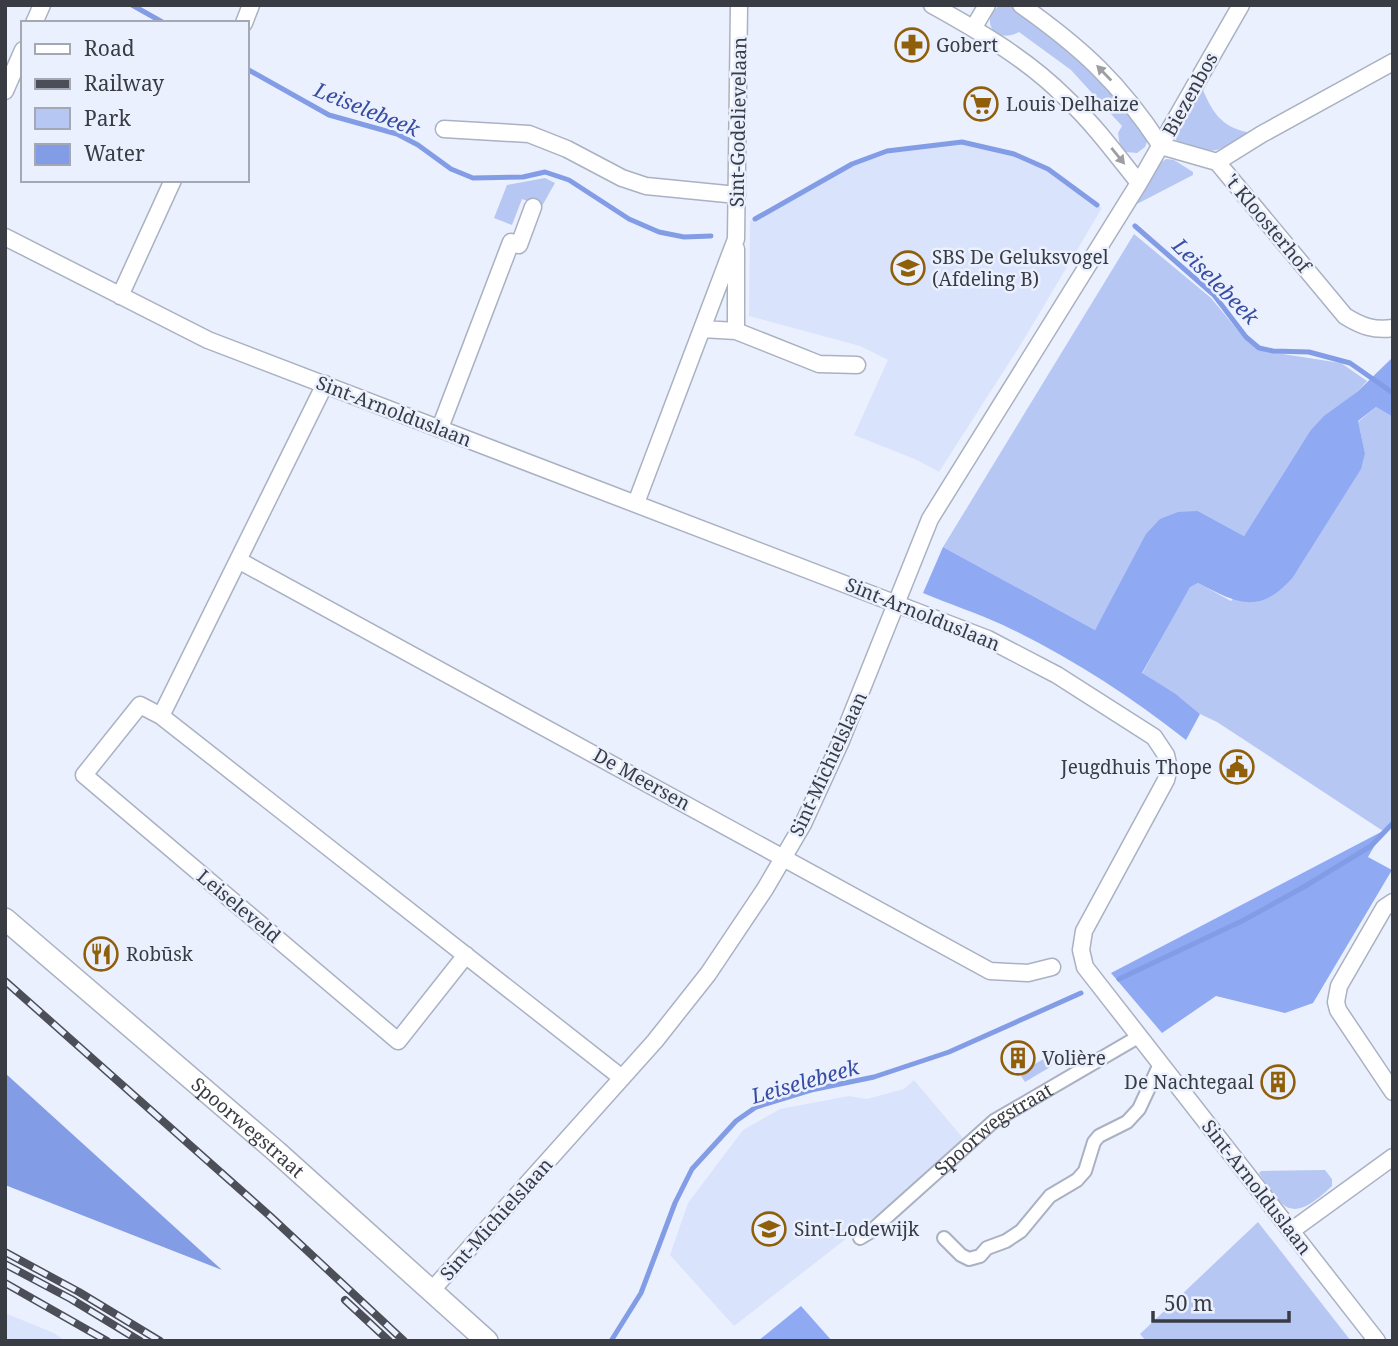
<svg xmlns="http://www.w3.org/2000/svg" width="1398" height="1346" viewBox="0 0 1398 1346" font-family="'Noto Serif',serif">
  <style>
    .built { fill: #dae3fc }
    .green { fill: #b6c7f4 }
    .forest { fill: #8fa9f3 }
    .water { fill: #839ce6 }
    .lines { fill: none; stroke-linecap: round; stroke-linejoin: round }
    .stream { stroke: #839ce6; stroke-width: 5 }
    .pedestrian-casing { stroke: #aab1c2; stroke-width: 16 }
    .minor-casing { stroke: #aab1c2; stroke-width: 19 }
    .tertiary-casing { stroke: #aab1c2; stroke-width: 24 }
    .pedestrian { stroke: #fff; stroke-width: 12 }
    .minor { stroke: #fff; stroke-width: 16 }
    .tertiary { stroke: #fff; stroke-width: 21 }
    .rail-casing { stroke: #4c4f57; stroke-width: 8 }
    .rail { stroke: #ebf0ff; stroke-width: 5; stroke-dasharray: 16; stroke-linecap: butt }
    .oneway { fill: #9c9ea1 }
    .labels { text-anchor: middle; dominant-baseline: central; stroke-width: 5; stroke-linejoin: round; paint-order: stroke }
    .poi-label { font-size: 19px; fill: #393c43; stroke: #ebf0ff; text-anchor: start }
    .street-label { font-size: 19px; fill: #393c43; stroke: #ebf0ff }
    .water-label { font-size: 21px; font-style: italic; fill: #374da4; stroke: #ebf0ff }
  </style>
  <rect width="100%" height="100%" fill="#ebf0ff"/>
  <!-- built -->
  <path class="built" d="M962,142L1014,154L1048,169L1102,208L1023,341L939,472L917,460L854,435L888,360L860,346L749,316L750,221L852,164L887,151Z
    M914,1080L968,1144L734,1326L670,1255L688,1203L743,1130L780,1109L849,1096L867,1099L904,1089Z
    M5,1313L54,1333L66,1341H5Z"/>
  <!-- green -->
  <path class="green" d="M1001,5L1015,7L1038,22L1114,93L1148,139L1145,147L1137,153L1126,152L1120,147L1118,133L1122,126L1071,70L1019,32C994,46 978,18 1001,5Z
    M1203,90C1212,111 1221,127 1247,132V135C1224,148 1215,156 1189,147C1182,145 1179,145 1175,138L1176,133Z
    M1166,159L1174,160L1193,172V175L1133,206L1157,165Z
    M545,178L555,183L542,206L522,199L512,225L494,218L507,185Z
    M1134,234L1211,298L1245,339L1258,350L1341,363L1367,381L1357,392L1310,431L1244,536L1198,511L1116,593L1095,630L943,547Z
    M1376,407L1393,417V820L1383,831L1217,722L1200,714L1176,694L1142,674L1189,587L1198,583L1231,601L1365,453L1358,422Z
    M1047,1057L1052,1066L1025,1082L1019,1073Z
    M1325,1170L1332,1179V1186C1294,1222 1284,1214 1259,1173L1261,1171Z
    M1258,1222L1351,1341H1146L1140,1334Z"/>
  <!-- forest -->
  <path class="forest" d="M1393,357V417L1376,407L1358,421L1365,453L1361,469L1293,577C1260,615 1238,604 1198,583L1190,587L1142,673L1176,694L1200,714L1186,740C1129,695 1068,656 1003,625C977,613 949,604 923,593L943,547L1095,630L1146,534L1160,519L1178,512L1198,511L1244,536L1310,431L1324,416L1357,392Z
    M1383,831L1368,857L1392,870L1313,1003L1285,1013L1216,996L1162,1033L1111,973Z
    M801,1306L832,1341H758Z"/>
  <!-- water -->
  <path class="water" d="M5,1073L222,1270L5,1185Z"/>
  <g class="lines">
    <!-- stream -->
    <path class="stream" d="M132,5L164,23
      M247,69L329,115L397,134L418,145L451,169L473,178L523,177L545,172L569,180L629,219L659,232L684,237L711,236
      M755,219L852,164L887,151L962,142L1014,154L1048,169L1097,205
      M1135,226L1214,295L1246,337L1259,348L1273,351L1309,352L1350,363L1393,393
      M1119,979L1244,920L1302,888L1371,846L1393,823
      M611,1341L641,1293L675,1203L692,1169L736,1121L756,1107L811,1090L874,1077L949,1052L1081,993"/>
    <defs>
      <g id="pedestrian">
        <path id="s1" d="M860,1238L870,1232L994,1121L1138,1037"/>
        <path d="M944,1238L961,1255L969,1259L980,1256L987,1248L1006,1241L1021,1231L1050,1196L1077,1180L1085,1171L1094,1142L1099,1136L1127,1122L1139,1109L1160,1064"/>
      </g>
      <path id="minor" d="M932,5C979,31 1027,59 1065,97C1093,123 1115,153 1139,183
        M1021,5C1082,48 1120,83 1161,146L1217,162L1345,316C1361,326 1374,331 1393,328
        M34,23L42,5
        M244,23L251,5
        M974,27L987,5
        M5,91L23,50
        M444,129L529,134L567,149L622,178L646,186L737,195
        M1217,162L1262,134L1393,62
        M5,237L208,340L988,639L1057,675L1154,737L1166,755L1169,768L1166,780L1084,931L1081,950L1085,967L1377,1341
        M120,296L173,180
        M702,329L736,331L819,364L857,365
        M736,331V249
        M325,384L161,716L622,1078
        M440,428L511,242L519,245L533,207
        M636,503L736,239L739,5
        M238,560L990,971L1028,973L1052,967
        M161,716L140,705L84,775L398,1041L466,955
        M1393,902L1384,908L1339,986L1336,1002L1338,1010L1393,1092
        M1291,1231L1393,1157
        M432,1290L655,1041L708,974L765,889L803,824L841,741L930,519L1139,183L1241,5"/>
      <g id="tertiary">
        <path id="s2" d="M5,919L277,1152L487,1341"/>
      </g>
    </defs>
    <!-- pedestrian casing -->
    <use href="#pedestrian" class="pedestrian-casing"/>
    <!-- minor casing -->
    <use href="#minor" class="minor-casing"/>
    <!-- tertiary casing -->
    <use href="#tertiary" class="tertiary-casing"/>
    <!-- pedestrian -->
    <use href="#pedestrian" class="pedestrian"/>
    <!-- minor -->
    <use href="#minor" class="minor"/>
    <!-- tertiary -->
    <use href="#tertiary" class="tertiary"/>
    <defs>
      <path id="rail" d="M5,981L271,1217L404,1341
        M5,1252L79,1292L160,1341
        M5,1264L71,1299L140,1341
        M5,1283L107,1341
        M345,1300L389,1341"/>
    </defs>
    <!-- rail casing -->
    <use href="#rail" class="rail-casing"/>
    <!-- rail -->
    <use href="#rail" class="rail"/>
  </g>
  <!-- one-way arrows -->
  <defs><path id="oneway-solid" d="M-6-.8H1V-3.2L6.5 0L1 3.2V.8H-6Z" transform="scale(1.75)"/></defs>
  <g class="oneway">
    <use href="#oneway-solid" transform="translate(1104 73) rotate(-134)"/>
    <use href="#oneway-solid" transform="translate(1118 156) rotate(51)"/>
  </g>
  <!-- icons -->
  <defs>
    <symbol id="pharmacy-ring" viewBox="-11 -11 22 22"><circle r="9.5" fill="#ebf0ff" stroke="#8f5f0a" stroke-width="1.5"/><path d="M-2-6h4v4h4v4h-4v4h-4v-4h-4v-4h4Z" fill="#8f5f0a"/></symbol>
    <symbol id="supermarket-ring" viewBox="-11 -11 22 22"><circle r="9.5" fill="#ebf0ff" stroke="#8f5f0a" stroke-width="1.5"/><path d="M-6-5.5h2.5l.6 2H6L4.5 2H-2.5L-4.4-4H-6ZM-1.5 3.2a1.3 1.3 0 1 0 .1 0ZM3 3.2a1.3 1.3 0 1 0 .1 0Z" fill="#8f5f0a"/></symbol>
    <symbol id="school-ring" viewBox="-11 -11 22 22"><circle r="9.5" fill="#ebf0ff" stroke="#8f5f0a" stroke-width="1.5"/><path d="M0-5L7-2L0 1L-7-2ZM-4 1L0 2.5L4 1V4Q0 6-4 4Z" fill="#8f5f0a"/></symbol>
    <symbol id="civic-ring" viewBox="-11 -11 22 22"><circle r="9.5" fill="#ebf0ff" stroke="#8f5f0a" stroke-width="1.5"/><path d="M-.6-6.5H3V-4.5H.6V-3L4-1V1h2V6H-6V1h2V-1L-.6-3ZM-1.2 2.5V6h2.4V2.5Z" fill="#8f5f0a"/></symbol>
    <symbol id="restaurant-ring" viewBox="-11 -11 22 22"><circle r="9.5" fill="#ebf0ff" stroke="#8f5f0a" stroke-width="1.5"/><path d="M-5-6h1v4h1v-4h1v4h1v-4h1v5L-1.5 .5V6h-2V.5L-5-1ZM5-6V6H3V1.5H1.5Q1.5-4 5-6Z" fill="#8f5f0a"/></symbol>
    <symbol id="building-ring" viewBox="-11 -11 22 22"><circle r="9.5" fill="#ebf0ff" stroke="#8f5f0a" stroke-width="1.5"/><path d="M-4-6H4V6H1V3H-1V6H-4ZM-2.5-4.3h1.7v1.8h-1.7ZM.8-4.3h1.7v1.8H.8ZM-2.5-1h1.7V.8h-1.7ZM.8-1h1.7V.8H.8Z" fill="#8f5f0a"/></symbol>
  </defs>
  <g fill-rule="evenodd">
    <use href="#pharmacy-ring" x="893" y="26" width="38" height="38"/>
    <use href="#supermarket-ring" x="962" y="85" width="38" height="38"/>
    <use href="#school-ring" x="889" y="249" width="38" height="38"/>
    <use href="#civic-ring" x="1218" y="748" width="38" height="38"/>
    <use href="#restaurant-ring" x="82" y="935" width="38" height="38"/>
    <use href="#building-ring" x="999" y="1039" width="38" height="38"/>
    <use href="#building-ring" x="1259" y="1063" width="38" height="38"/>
    <use href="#school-ring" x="750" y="1210" width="38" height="38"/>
  </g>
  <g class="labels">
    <!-- poi labels -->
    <g class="poi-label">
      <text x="936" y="45">Gobert</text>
      <text x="1006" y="104">Louis Delhaize</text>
      <text x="932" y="257">SBS De Geluksvogel<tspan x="932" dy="22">(Afdeling B)</tspan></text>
      <text x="1212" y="767" text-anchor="end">Jeugdhuis Thope</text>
      <text x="126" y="954">Robūsk</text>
      <text x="1042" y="1058">Volière</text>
      <text x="1254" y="1082" text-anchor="end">De Nachtegaal</text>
      <text x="794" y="1229">Sint-Lodewijk</text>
    </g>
    <!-- street labels -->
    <g class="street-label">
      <text transform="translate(1190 94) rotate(-61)">Biezenbos</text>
      <text transform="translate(738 122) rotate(-89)">Sint-Godelievelaan</text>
      <text transform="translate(1268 223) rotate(50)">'t Kloosterhof</text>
      <text transform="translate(394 411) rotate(21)">Sint-Arnolduslaan</text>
      <text transform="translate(923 614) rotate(22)">Sint-Arnolduslaan</text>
      <text transform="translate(828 764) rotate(-65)">Sint-Michielslaan</text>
      <text transform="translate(642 779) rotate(29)">De Meersen</text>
      <text transform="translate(239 906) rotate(40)">Leiseleveld</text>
      <text stroke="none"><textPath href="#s2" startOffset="320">Spoorwegstraat</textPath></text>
      <text stroke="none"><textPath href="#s1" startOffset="173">Spoorwegstraat</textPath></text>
      <text transform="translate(1257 1187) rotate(52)">Sint-Arnolduslaan</text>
      <text transform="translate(496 1219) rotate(-48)">Sint-Michielslaan</text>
    </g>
    <!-- water labels -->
    <g class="water-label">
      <text transform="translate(367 109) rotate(22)">Leiselebeek</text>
      <text transform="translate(1216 281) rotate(45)">Leiselebeek</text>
      <text transform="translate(805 1081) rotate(-16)">Leiselebeek</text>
    </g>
  </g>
  <!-- border -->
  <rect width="1398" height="1346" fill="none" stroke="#393c43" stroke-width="14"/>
  <!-- legend -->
  <rect x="21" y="21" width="228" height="161" fill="#ebf0ff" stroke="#a4a8b4" stroke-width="2"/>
  <rect x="35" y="44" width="35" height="10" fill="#ffffff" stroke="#a4a8b4" stroke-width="2"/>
  <text x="84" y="56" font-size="21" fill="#393c43">Road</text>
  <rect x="35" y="79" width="35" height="10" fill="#4c4f57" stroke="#a4a8b4" stroke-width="2"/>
  <text x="84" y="91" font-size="21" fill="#393c43">Railway</text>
  <rect x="35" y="108" width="35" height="21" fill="#b6c7f4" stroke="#a4a8b4" stroke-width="2"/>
  <text x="84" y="126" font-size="21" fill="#393c43">Park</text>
  <rect x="35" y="144" width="35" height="21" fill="#839ce6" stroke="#a4a8b4" stroke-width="2"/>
  <text x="84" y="161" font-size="21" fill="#393c43">Water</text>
  <!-- scale -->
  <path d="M1153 1311v10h136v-10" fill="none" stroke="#393c43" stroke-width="3.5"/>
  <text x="1164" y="1311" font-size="21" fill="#393c43" stroke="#ebf0ff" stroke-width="5" paint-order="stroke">50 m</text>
</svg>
